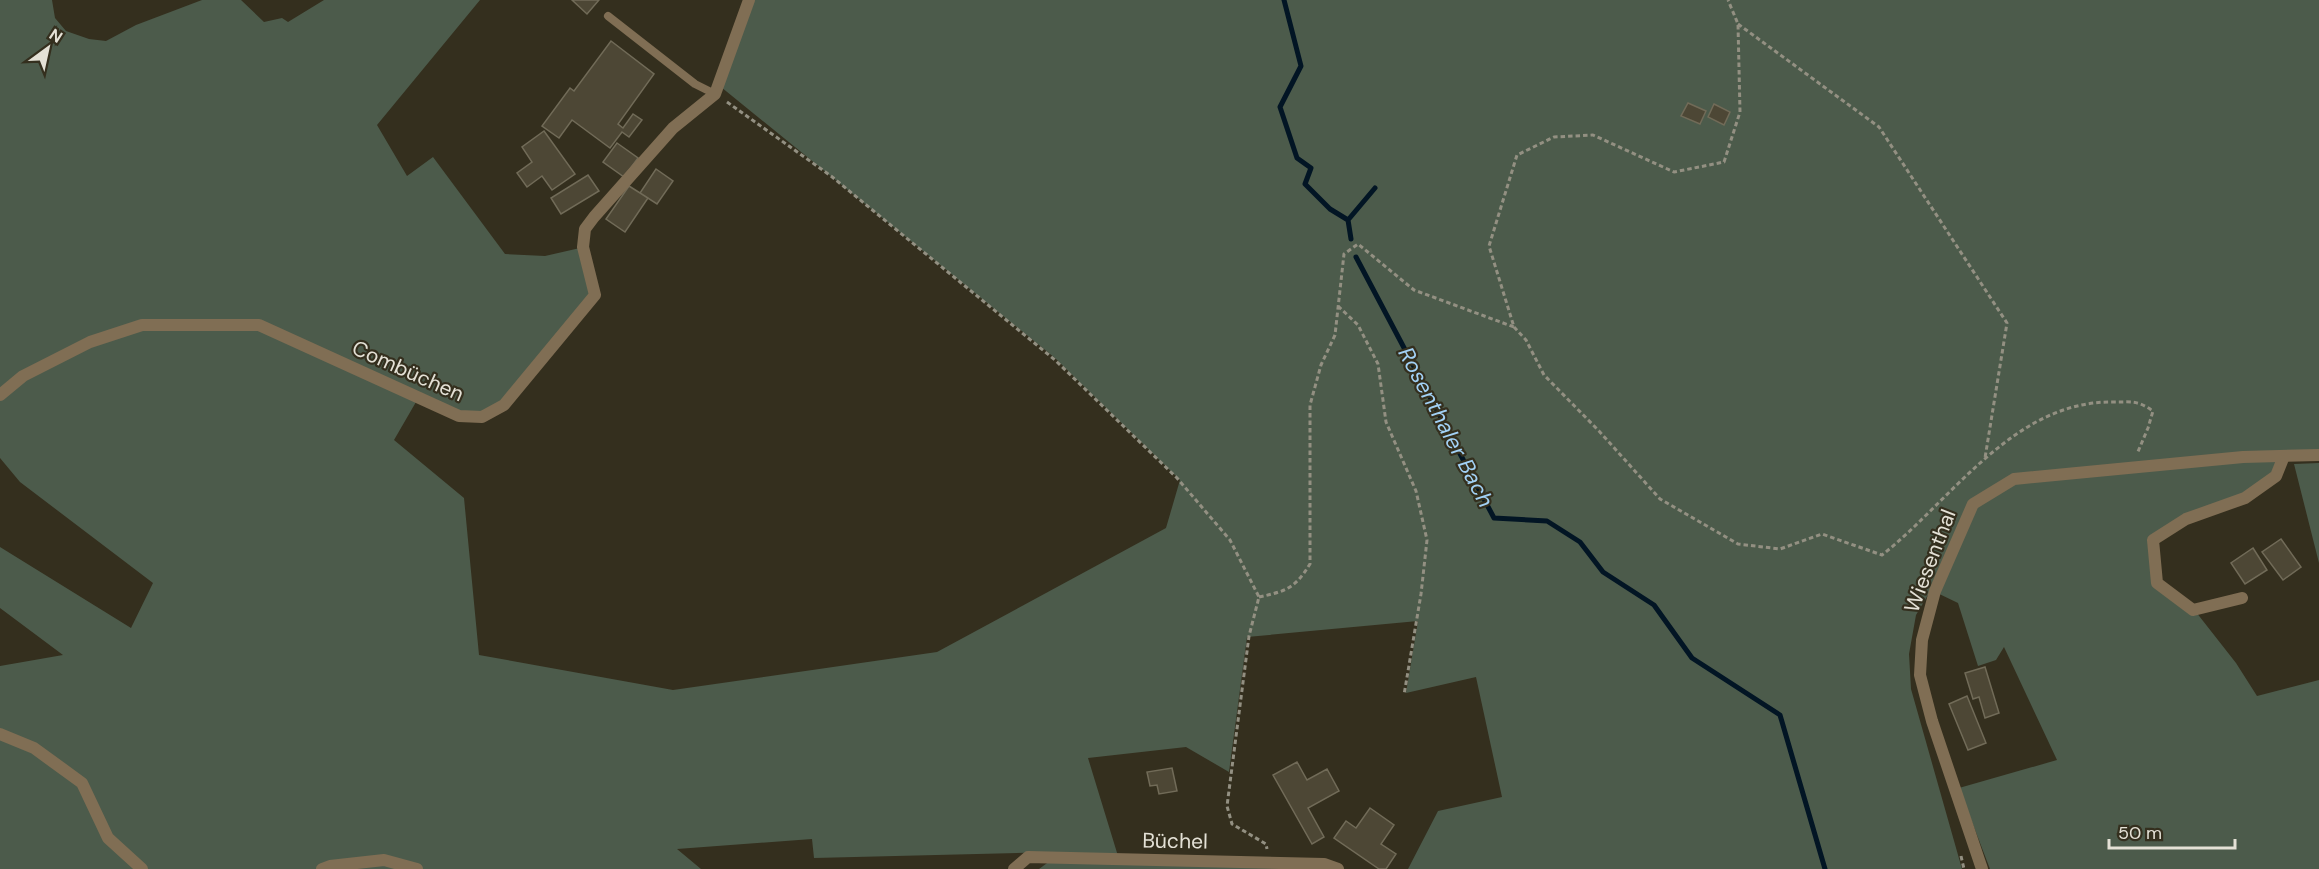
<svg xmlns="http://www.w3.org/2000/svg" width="2319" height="869" viewBox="0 0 2319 869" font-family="'DM Sans',sans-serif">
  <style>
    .green { fill: #4c5b4b }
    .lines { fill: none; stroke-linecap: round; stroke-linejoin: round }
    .stream { stroke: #021524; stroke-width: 5 }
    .building { fill: #4d4735; stroke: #716b58; stroke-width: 1.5 }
    .path { stroke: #939082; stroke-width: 3; stroke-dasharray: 4.5 3; stroke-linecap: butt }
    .service { stroke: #806e54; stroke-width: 8 }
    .minor { stroke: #806e54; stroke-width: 12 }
    .tertiary { stroke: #806e54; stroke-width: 12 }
    .labels { text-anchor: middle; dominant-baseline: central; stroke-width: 4.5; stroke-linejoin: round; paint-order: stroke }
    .street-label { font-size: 21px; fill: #e4e1d6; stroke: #342f1e }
    .water-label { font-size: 22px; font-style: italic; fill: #a2d1f5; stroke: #342f1e }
  </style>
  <rect width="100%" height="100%" fill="#342f1e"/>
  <!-- green -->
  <path class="green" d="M0,0H52L55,18L66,31L89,39L106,41L136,25L202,0H241L264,22L282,18L288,22L324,0H480L377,125L407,176L433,157L505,254L545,256L580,248L593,294L503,402L482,414H461L260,322H143L0,392Z
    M752,0H2319V452L2283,455L2275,475L2245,496L2150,539L2155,585L2196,612L2236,663L2257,696L2319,680V869H1990L1959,788L2057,760L2004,647L1996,660L1978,666L1958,603L1931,590L1916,615L1909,654L1911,689L1962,869H1408L1438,811L1502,797L1476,677L1406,693L1418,621L1247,637L1229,772L1186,747L1088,758L1118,856L1054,852L814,858L812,839L677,849L701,869H0V666L63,655L0,608V547L131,628L153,583L20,482L0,458V399L25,378L92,344L143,329L262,330L416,402L394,440L464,498L479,655L673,690L937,652L1166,528L1180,480L1055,358L721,87Z
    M2319,463V563L2294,464Z
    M1054,858L1330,869H1039Z"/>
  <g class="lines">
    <!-- stream -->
    <path class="stream" d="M1284,0L1301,66L1280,107L1297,158L1311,168L1305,184L1330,209L1348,220L1351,239
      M1348,220L1375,188
      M1356,257L1494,518L1547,521L1580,542L1603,572L1654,605L1692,658L1780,715L1825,869"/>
  </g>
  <!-- building -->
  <path class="building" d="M572,0H599L587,14Z
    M611,41L654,74L618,124L623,128L633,114L642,120L629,137L622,132L610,148L572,120L559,138L542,126L570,88L574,91Z
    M1688,103L1706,111L1700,124L1681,116Z
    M1714,104L1730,112L1724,125L1708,117Z
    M544,131L575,174L552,190L542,176L527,187L517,173L532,162L522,147Z
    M617,143L638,158L624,177L603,162Z
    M656,169L673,181L657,204L640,193Z
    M588,175L599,191L561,214L551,198Z
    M629,186L648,198L625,232L606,219Z
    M2281,539L2301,567L2283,580L2262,552Z
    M2253,548L2267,570L2245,584L2231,563Z
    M1985,667L1999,713L1985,718L1979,697L1973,699L1965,673Z
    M1967,696L1986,743L1968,750L1949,704Z
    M1297,762L1307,780L1327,769L1339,791L1308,808L1324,837L1312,844L1273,775Z
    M1172,768L1177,791L1159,794L1157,785L1150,786L1147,772Z
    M1370,808L1394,825L1381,844L1396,854L1386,869H1379L1334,838L1346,821L1356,828Z"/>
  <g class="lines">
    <!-- path -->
    <path class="path" d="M1738,24L1879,127L2007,323L1985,458
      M727,102L831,176L1055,360L1177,478L1230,540L1259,597L1249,636L1227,806L1232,824L1266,844L1267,849
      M1338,306L1358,325L1378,364L1386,422L1416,491L1427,540L1421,594L1404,695
      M1514,327L1526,340L1544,375L1599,431L1660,499L1738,544L1780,549L1822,534L1882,555C1952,500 2014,400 2114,402C2132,402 2137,400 2153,411L2148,428L2137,454
      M1259,597C1287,591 1295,588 1310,564V405L1321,365L1335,335L1344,254L1358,244L1414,290L1514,327L1489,246L1517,155L1554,137L1593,135L1674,172L1724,162L1740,112L1738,24L1728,0
      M1961,856L1964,869"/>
    <!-- service -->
    <path class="service" d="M608,16L695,84L715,94"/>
    <!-- minor -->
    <path class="minor" d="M0,395L23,376L90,342L142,325H259L459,416L482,417L504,405L595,295L583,247L585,229L594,217L673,128L715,94L749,0
      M2242,598L2193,610L2157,583L2153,540L2186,519L2245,498L2276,476L2284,456
      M0,734L34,748L82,783L108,838L142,869
      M322,869L330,866L384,860L417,869
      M1014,869L1028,857L1324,864L1338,869"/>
    <!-- tertiary -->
    <path class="tertiary" d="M1982,869L1932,721L1920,675L1922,640L1935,591L1973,504L2014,479L2243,457L2319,455"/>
  </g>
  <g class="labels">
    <!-- street labels -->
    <g class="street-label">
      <text transform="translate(408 371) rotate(24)">Combüchen</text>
      <text transform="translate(1930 561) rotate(-69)">Wiesenthal</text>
      <text transform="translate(1175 841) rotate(1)">Büchel</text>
    </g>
    <!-- water labels -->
    <g class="water-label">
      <text transform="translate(1446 427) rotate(62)">Rosenthaler Bach</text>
    </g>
  </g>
  <!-- north arrow -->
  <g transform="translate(48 48) rotate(33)" stroke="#342f1e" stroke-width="4.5" paint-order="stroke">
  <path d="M0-4.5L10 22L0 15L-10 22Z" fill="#e4e1d6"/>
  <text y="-9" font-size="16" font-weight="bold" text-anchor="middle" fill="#e4e1d6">N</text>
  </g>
  <!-- scale -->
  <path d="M2109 839v9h126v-9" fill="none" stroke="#e4e1d6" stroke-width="3"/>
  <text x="2118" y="839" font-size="18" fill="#e4e1d6" stroke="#342f1e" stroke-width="4.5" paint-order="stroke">50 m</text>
</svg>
